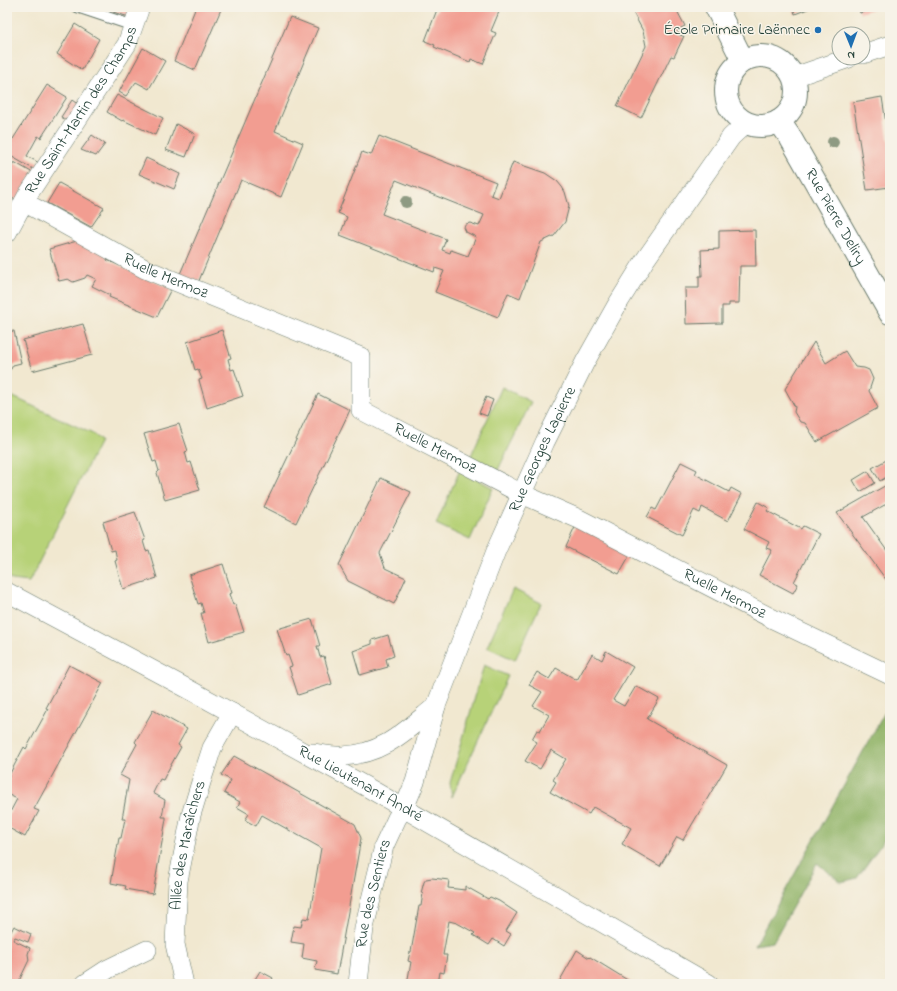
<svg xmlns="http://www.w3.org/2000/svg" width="897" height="991" viewBox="0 0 897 991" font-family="'Indie Flower',sans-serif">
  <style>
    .green { fill: #b7d278; stroke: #6b8856 }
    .forest { fill: #91b468; stroke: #58784e }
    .building { fill: #f29d91; fill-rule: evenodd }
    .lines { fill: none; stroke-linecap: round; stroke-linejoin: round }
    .lane-casing { stroke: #68796b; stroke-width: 12 }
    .street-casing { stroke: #68796b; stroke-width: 20 }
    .secondary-casing { stroke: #68796b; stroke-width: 24 }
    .lane { stroke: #fff; stroke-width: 10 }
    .street { stroke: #fff; stroke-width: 19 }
    .secondary { stroke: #fff; stroke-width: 22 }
    .tree { fill: #8e9a82 }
    .poi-dot { fill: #1f6fb2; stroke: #f7f3e8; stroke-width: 1.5 }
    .labels { text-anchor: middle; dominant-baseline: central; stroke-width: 3; stroke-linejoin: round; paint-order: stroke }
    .poi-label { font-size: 16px; fill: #1f3d34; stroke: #f7f3e8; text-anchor: end }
    .street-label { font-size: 16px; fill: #1f3d34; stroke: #f7f3e8 }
  </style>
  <rect width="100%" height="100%" fill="#f7f3e8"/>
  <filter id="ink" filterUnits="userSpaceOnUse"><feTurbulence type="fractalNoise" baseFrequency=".025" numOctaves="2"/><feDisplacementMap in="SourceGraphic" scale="8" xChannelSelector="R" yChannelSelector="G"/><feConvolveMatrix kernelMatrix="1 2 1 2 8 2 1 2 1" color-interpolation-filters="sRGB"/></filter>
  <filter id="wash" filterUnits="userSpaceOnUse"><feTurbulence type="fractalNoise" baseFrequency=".012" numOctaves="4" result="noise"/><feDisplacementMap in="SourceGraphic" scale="16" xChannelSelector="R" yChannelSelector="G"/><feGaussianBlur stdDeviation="0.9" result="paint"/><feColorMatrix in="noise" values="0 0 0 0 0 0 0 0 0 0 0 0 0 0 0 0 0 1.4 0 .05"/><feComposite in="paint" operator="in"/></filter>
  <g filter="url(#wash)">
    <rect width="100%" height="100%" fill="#f1e8d0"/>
    <!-- green -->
    <path class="green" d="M502,387L531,402L496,474L469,460Z
      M7,394L93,434L100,441L29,582L12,580L7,577Z
      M460,470L493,488L470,540L436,524Z
      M513,589L541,603L515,660L487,647Z
      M484,665L508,676L452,797L450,783Z"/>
    <!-- forest -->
    <path class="forest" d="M890,703V832L857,878L841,882L817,863L773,942L755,945Z"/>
    <g id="blocks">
      <!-- building -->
      <path class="building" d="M111,7H133L129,17L110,11Z
        M196,7H222L195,70L174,61Z
        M438,7H501L491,31L496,33L483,64L471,59L470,62L434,47L435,45L425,41Z
        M630,7H675L685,26L677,30L679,35L684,36L674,57L671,56L641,118L617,106L646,46L643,31Z
        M793,7H813L795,14Z
        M858,7H879L860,13Z
        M290,17L318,28L275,131L303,143L281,197L241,180L198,283L180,274Z
        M75,24L99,39L82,70L57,54Z
        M143,48L165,61L149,89L136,82L126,96L119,92Z
        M47,85L67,97L41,138L38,136L27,156L39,163L35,170L7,154V136L13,139Z
        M117,95L163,118L155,135L123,120L122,121L107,112Z
        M882,97L890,150V187L867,190L853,102Z
        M72,100L76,103L78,101L82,104L70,122L61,117Z
        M176,124L195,134L186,157L166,150Z
        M92,135L105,144L96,156L81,150Z
        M379,136L496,182L491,195L499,198L513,162L545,173L557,181L562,187L565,192L569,206L565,222L554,236L541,242L520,298L508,293L498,317L435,292L444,271L435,268L434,272L340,235L347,217L338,213L362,152L371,155ZM396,180L484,215L479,226L470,223L466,224L464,227L466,232L476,237L468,256L451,250L450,253L442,250L446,239L382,214Z
        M146,158L180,174L174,189L139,174Z
        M14,162L33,173L17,201L7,195V175Z
        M59,183L104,208L91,227L47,203Z
        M755,230L756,266H740L739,303H729V306H722V323L686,324L685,288H699V276H702L701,250L719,249V231Z
        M84,239L110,253L107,260L171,289L157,317L109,297L110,295L92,286L96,279L87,275L85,278L73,282L68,279L59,281L49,249Z
        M83,324L92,355L32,371L23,340Z
        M222,330L231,358L228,359L231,370L234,369L243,396L207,408L199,380L202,379L198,369L195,370L187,342Z
        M14,331L21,363L13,365L11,369L7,372V332Z
        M814,342L826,363L845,351L855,367L864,368L869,370L873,379L869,391L878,408L817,442L805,423L800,422L794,412L795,407L785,389Z
        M318,394L350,410L296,523L264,507Z
        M486,397L493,400L487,416L479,413Z
        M179,424L188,451L185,452L188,463L191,462L200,490L165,500L157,473L159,471L156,461L153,462L144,434Z
        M890,458V475L880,481L872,468Z
        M681,462L697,470L695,474L729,492L731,488L742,494L728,521L702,507L700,513L694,510L682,535L647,517L652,508L656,510Z
        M868,471L875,483L860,492L853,480Z
        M381,478L411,492L380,553L385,568L406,578L394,604L348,581L339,565Z
        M890,483V502L863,517L890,555V585L837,513Z
        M758,502L769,508L767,511L801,529L803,526L819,534L794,582L798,584L793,593L759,575L772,550L766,548L769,542L744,529Z
        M135,512L145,540L143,541L146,551L149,550L157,578L123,589L115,561L117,560L115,550L111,551L103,522Z
        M576,525L631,553L619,574L566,547Z
        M223,564L232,593L229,594L233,605L235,604L244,632L209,642L201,613H204L201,603L198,604L189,575Z
        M312,619L320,646H317L320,657L324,656L332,684L298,695L289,667L292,666L288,655L286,656L277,629Z
        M388,635L394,656L386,659L388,667L360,675L353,651L372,644V640Z
        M606,651L633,667L613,700L624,706L636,686L659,699L647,719L727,765L683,840L677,837L660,866L622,844L631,828L593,807L589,814L550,792L556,782L553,780L566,759L551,750L540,769L525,761L537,742L532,739L537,730L540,731L549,715L533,706L542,692L529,685L537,672L549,679L556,668L577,680L592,654L602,660Z
        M69,665L103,683L34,809L39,811L25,837L7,827V818L17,799L7,794V779L24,747L26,749L48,709L46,708Z
        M153,710L187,729L178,745L181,747L167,772L163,780L160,779L153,793L165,800L162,817H166V819L153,894L125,889L126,886L111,883L119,838H121L125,819H122L129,780L120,775L137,744L135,742Z
        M234,756L355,824L361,838L337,974L315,970L317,961L302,958L304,944L291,942L294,926L301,927L303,918L309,919L321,848L262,815L256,826L245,820L249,814L237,807L240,802L224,793L231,780L221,775Z
        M432,878L449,880L448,888L465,890V886L488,899L490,897L499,901L517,913L506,931L511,934L504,946L493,939L489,945L473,935L475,933L457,923L449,921L443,955H447L444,973L440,972L438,984H407L411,962L408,961L410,952H411L419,906H421L423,893H421L424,882L426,879Z
        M14,926L31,934L28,942L15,937L13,940L30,948L28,954L29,960L18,983L7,984V937H8Z
        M577,950L589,958L590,957L634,984H563L559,982Z
        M260,971L273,978L270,984H252Z"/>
    </g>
  </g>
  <g filter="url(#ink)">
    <use href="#blocks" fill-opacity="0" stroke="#68796b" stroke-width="1"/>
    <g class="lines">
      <defs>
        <path id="lane" d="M77,7L134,26"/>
        <g id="street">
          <path d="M863,54L890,45"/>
          <path d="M794,77L849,58"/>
          <path id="s1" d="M24,202L145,269L361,357V410L522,494L579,519L775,620L890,675"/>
          <path id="s2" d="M7,233L27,196L127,44L140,7"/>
          <path id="s3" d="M7,592L190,690L365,786L709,984"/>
          <path d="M312,753C322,754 333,757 343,756C384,754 406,730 436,706"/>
          <path d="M85,984L108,969L147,950"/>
          <path id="s4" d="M184,984L175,944L178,881L191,815L202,779L212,748L232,713"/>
          <path id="s5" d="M358,984L364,928L384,846L397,818L404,808L415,782L436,706L496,551L545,442L585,362L617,305L645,260L731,137L746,123"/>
        </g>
        <g id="secondary">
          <path d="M716,7L743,61"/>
          <circle cx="761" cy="91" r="35"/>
          <path id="s6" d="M779,121L790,137L890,313"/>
        </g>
      </defs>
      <!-- lane casing -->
      <use href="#lane" class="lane-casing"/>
      <!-- street casing -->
      <use href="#street" class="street-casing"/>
      <!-- secondary casing -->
      <use href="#secondary" class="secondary-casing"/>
      <!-- lane -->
      <use href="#lane" class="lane"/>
      <!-- street -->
      <use href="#street" class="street"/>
      <!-- secondary -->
      <use href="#secondary" class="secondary"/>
    </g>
    <!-- trees -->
    <g class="tree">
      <circle cx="833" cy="142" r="6"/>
      <circle cx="406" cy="202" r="6"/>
    </g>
  </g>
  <!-- markers -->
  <circle class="poi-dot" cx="818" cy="30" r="4"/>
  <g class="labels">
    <!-- poi labels -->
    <g class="poi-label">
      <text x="810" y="30">École Primaire Laënnec</text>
    </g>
    <!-- street labels -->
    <g class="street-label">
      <text stroke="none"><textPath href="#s2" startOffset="144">Rue Saint-Martin des Champs</textPath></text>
      <text stroke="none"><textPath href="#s6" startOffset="111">Rue Pierre Deliry</textPath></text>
      <text stroke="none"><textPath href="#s1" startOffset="160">Ruelle Mermoz</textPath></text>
      <text stroke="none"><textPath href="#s1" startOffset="508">Ruelle Mermoz</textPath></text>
      <text stroke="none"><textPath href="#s5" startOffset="569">Rue Georges Lapierre</textPath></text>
      <text stroke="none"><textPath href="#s1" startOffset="832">Ruelle Mermoz</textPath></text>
      <text stroke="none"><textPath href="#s3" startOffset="402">Rue Lieutenant André</textPath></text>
      <text stroke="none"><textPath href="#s4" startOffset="141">Allée des Maraîchers</textPath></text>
      <text stroke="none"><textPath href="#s5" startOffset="92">Rue des Sentiers</textPath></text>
    </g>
  </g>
  <!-- margin -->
  <rect width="897" height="991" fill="none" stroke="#f7f3e8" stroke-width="24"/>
  <!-- north arrow -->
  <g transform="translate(851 46) rotate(179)"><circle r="19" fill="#f7f3e8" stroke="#a1aaa0"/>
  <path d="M0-3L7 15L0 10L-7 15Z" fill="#1f6fb2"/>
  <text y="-6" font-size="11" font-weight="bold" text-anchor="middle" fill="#1f3d34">N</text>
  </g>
</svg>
